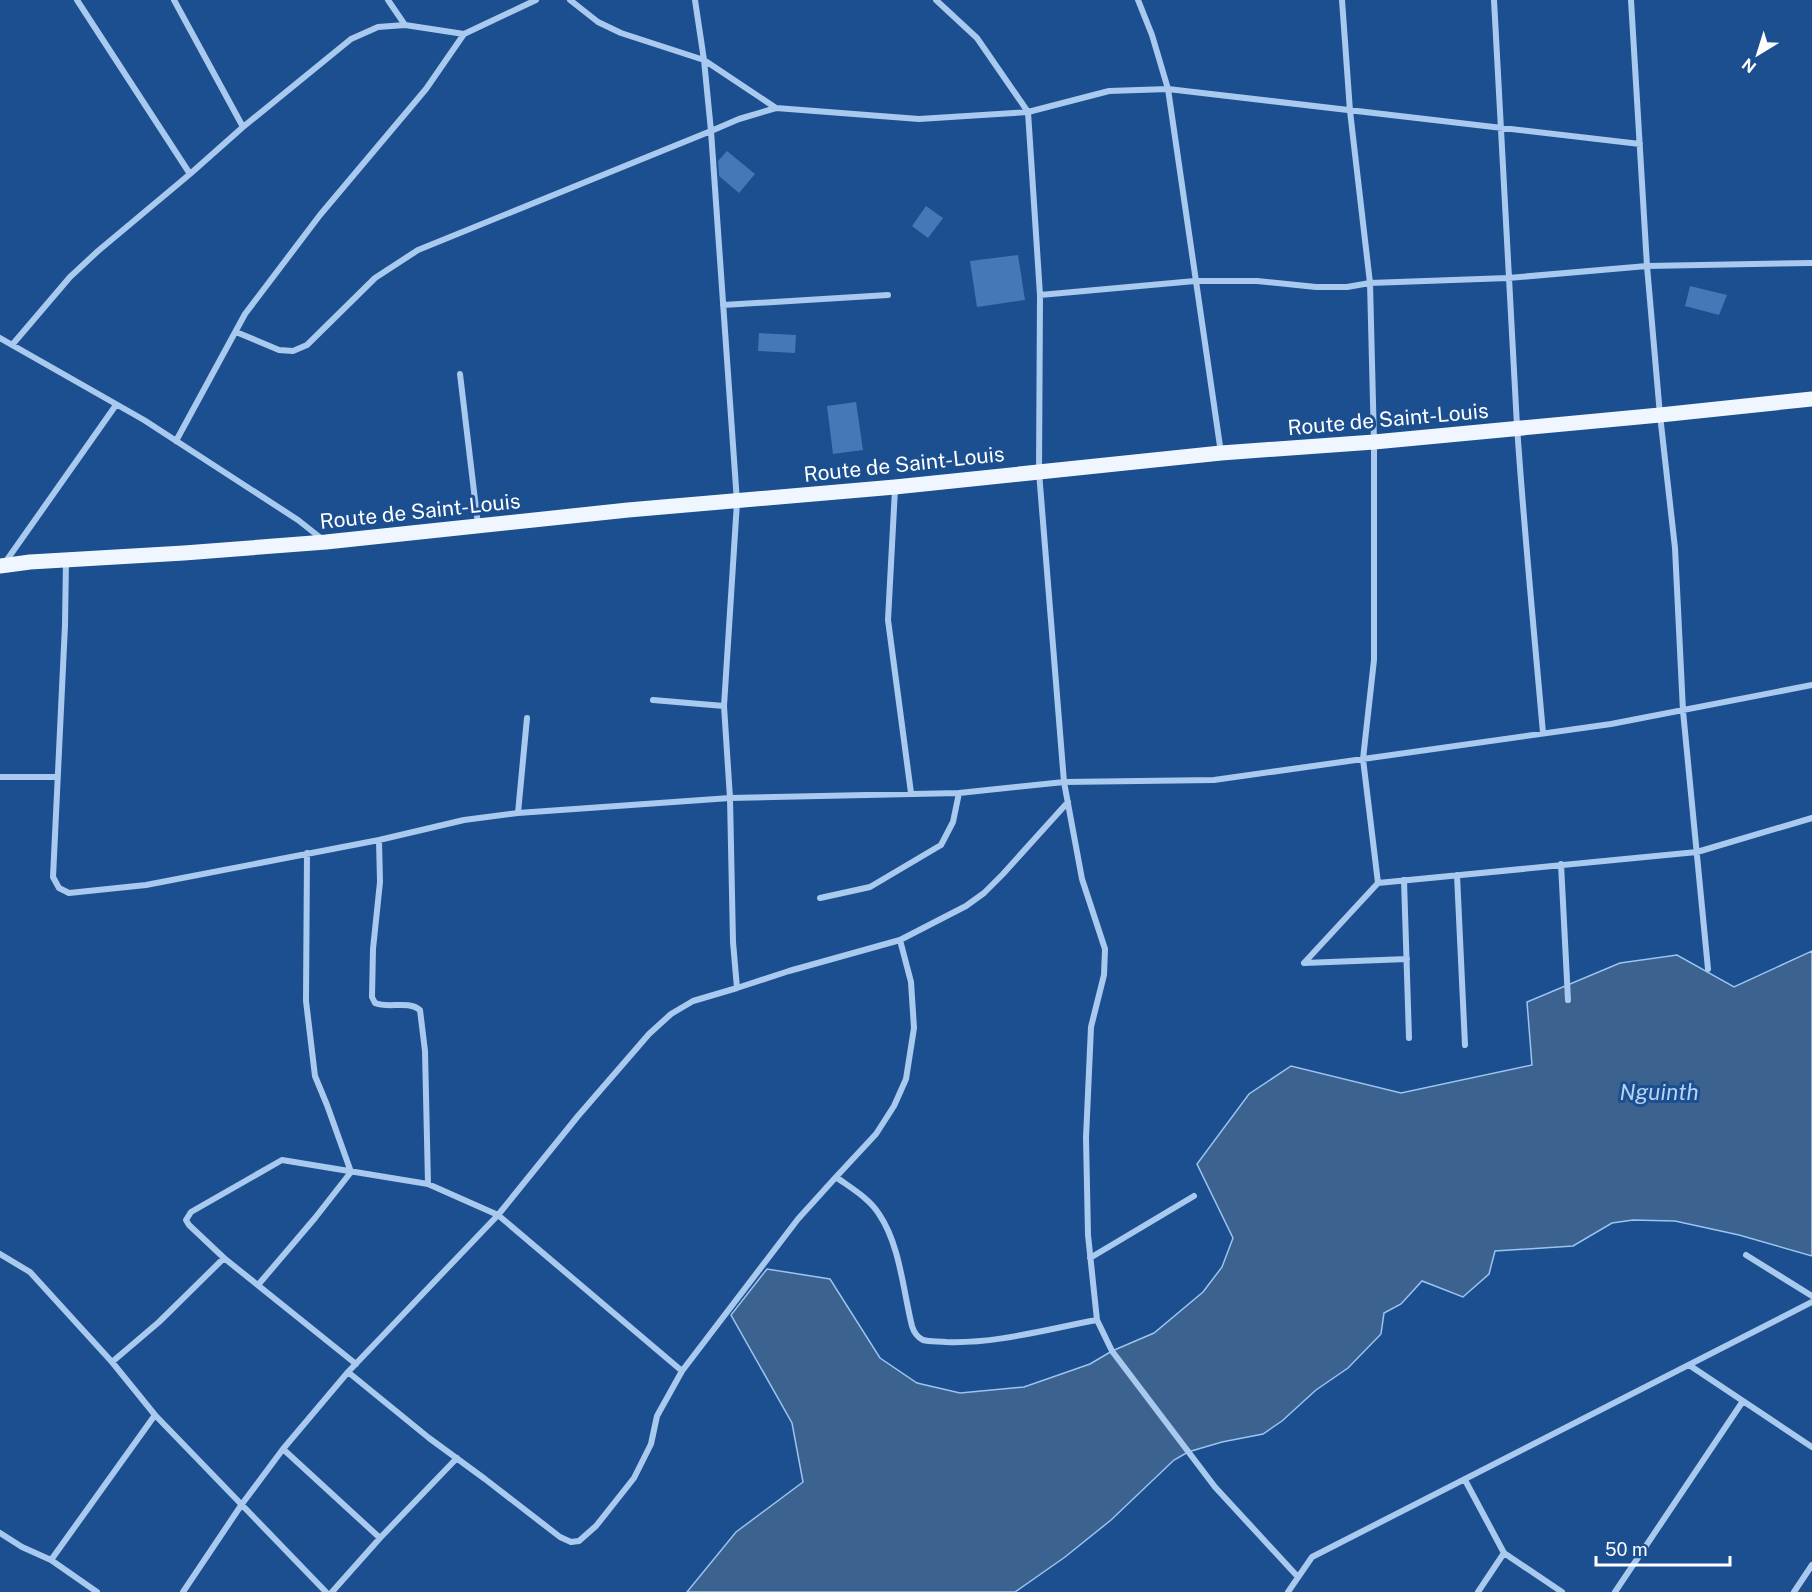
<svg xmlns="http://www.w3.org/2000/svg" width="1812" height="1592" viewBox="0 0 1812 1592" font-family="'Public Sans',sans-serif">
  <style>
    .water { fill: #3c6290; stroke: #9cc4f0; stroke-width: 1.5 }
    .building { fill: #4478b7 }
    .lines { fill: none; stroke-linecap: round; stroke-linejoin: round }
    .street { stroke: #a9c9ee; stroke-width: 6 }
    .primary { stroke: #f0f6ff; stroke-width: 15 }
    .labels { text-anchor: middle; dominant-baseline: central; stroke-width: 6; stroke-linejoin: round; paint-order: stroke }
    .street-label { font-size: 21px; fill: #fff; stroke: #1b4f8f }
    .water-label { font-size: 22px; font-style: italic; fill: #b5d3f5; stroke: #1b4f8f }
  </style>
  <rect width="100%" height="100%" fill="#1b4f8f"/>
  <!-- water -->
  <path class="water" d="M1812,951V1256L1739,1235L1675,1221L1633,1220L1612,1223L1573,1246L1495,1251L1489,1274L1463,1297L1422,1281L1401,1304L1384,1313L1381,1334L1348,1368L1316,1390L1282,1421L1263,1434L1222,1442L1188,1452L1174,1460L1111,1520L1065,1557L1015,1592H687L736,1532L803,1482L792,1423L731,1315L767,1269L830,1279L880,1358L917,1383L960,1393L1024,1387L1090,1364L1112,1351L1154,1333L1203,1292L1222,1267L1233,1238L1197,1164L1249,1094L1291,1066L1401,1093L1532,1065L1527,1002L1620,963L1677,955L1734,987Z"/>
  <!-- building -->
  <path class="building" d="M727,151L755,174L739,193L719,176L718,161Z
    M926,206L943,218L928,238L912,226Z
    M1018,255L1025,300L977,307L970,261Z
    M1690,286L1727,295L1719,315L1685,306Z
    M759,333L796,335L795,353L758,351Z
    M856,402L863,450L833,454L827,406Z"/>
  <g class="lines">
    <!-- street -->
    <path class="street" d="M77,0L190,174
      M174,0L243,127
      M388,0L405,25
      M570,0L598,22L621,33L704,60L776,108
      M936,0L977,38L1028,112L919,119L776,108L739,119L711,131L737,502L724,706L730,798L733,942L737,988L789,971L900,940L966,906L984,893L1003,874L1068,802
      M1138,0L1152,35L1168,89L1221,453
      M1342,0L1350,111L1370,283L1374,442V660L1363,759L1378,883
      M1494,0C1503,142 1508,284 1517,426C1524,529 1534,631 1543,733
      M1631,0L1647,266L1660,415L1675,548L1683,711L1708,969
      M1040,295L1195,281H1257L1316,287H1347L1370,283L1508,278L1647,266L1812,263
      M723,305L888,295
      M236,332L279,350L293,351L307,345L375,278L418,250L711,131L704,60L695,0
      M0,338L144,420L298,520L322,539
      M12,345L70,277L98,251L190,174L243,127L351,39L378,27L405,25L464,34L536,0
      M460,374L478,525
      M176,441L245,314L320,215L426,89L464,34
      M895,489L888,620L911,793
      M66,560L65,625L53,877L59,888L69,893L146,885L379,840L464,820L518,813L730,798L959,793L1064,782L1214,780L1611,724L1812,685
      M4,564L116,405
      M653,700L724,706
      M0,777H57
      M518,813L527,718
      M379,840L380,882L373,949L372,997L375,1003C388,1009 408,1000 420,1010L425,1051L428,1184
      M1561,864L1568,1000
      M1457,875L1465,1045
      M1404,880L1409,1038
      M820,898L870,887L941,845L953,822L959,793
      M1304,963L1378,883L1697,852L1812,818
      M1304,963L1407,959
      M836,1177L876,1134L894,1106L906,1079L914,1028L911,982L900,940
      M0,1254L30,1272L112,1362L155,1415L326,1592
      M1746,1255L1812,1296
      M224,1258L189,1225L186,1220L191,1212L282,1160L428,1184L498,1215L682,1371
      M1090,1258L1194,1196
      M258,1285L315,1218L351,1172L327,1105L315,1076L306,1001L307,853
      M112,1362L159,1322L224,1258L356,1364
      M1689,1365L1812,1447
      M348,1372L429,1438L485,1479L560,1537L571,1542L579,1541L596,1526L634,1478L651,1444L657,1416L682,1371L798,1219L836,1177C851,1188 869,1198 879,1214C900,1245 903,1290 912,1326C914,1333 917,1337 923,1340C930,1342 939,1341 946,1342C996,1344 1047,1329 1097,1320
      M283,1449L380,1538
      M1465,1480L1504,1553L1562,1592
      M0,1533L22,1547L51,1560L97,1592
      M51,1560L155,1415
      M1298,1577L1215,1487L1112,1351L1097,1320L1088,1235L1086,1138L1091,1027L1104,975L1105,949L1082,879L1064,782L1039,472L1040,295L1028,112L1109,91L1168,89L1640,144
      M183,1592L242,1504L283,1449L348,1372L498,1215L578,1116L649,1034L671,1014L693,1001L737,988
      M332,1592L380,1538L457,1458
      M1288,1592L1312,1557L1812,1302
      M1478,1592L1504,1553
      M1615,1592L1743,1401
      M1794,1592L1812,1565"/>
    <!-- primary -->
    <path class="primary" d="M0,566L30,562L184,553L326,542L628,510L895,487L1221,453L1374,442L1660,415L1812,399"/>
  </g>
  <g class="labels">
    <!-- street labels -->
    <g class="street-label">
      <text transform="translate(1388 419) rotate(-5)">Route de Saint-Louis</text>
      <text transform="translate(904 464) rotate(-6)">Route de Saint-Louis</text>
      <text transform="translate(420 511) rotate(-6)">Route de Saint-Louis</text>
    </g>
    <!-- water labels -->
    <g class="water-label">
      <text x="1659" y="1092">Nguinth</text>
    </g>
  </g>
  <!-- north arrow -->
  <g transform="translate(1758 54) rotate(218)" stroke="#1b4f8f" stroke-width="4.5" paint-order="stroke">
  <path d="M0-4.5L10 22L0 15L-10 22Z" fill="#ffffff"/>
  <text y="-9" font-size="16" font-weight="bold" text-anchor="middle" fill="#ffffff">N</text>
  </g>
  <!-- scale -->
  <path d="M1596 1556v9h134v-9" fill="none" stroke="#ffffff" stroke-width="3"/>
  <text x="1605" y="1556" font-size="18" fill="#ffffff" stroke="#1b4f8f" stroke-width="4.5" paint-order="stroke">50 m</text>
</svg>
